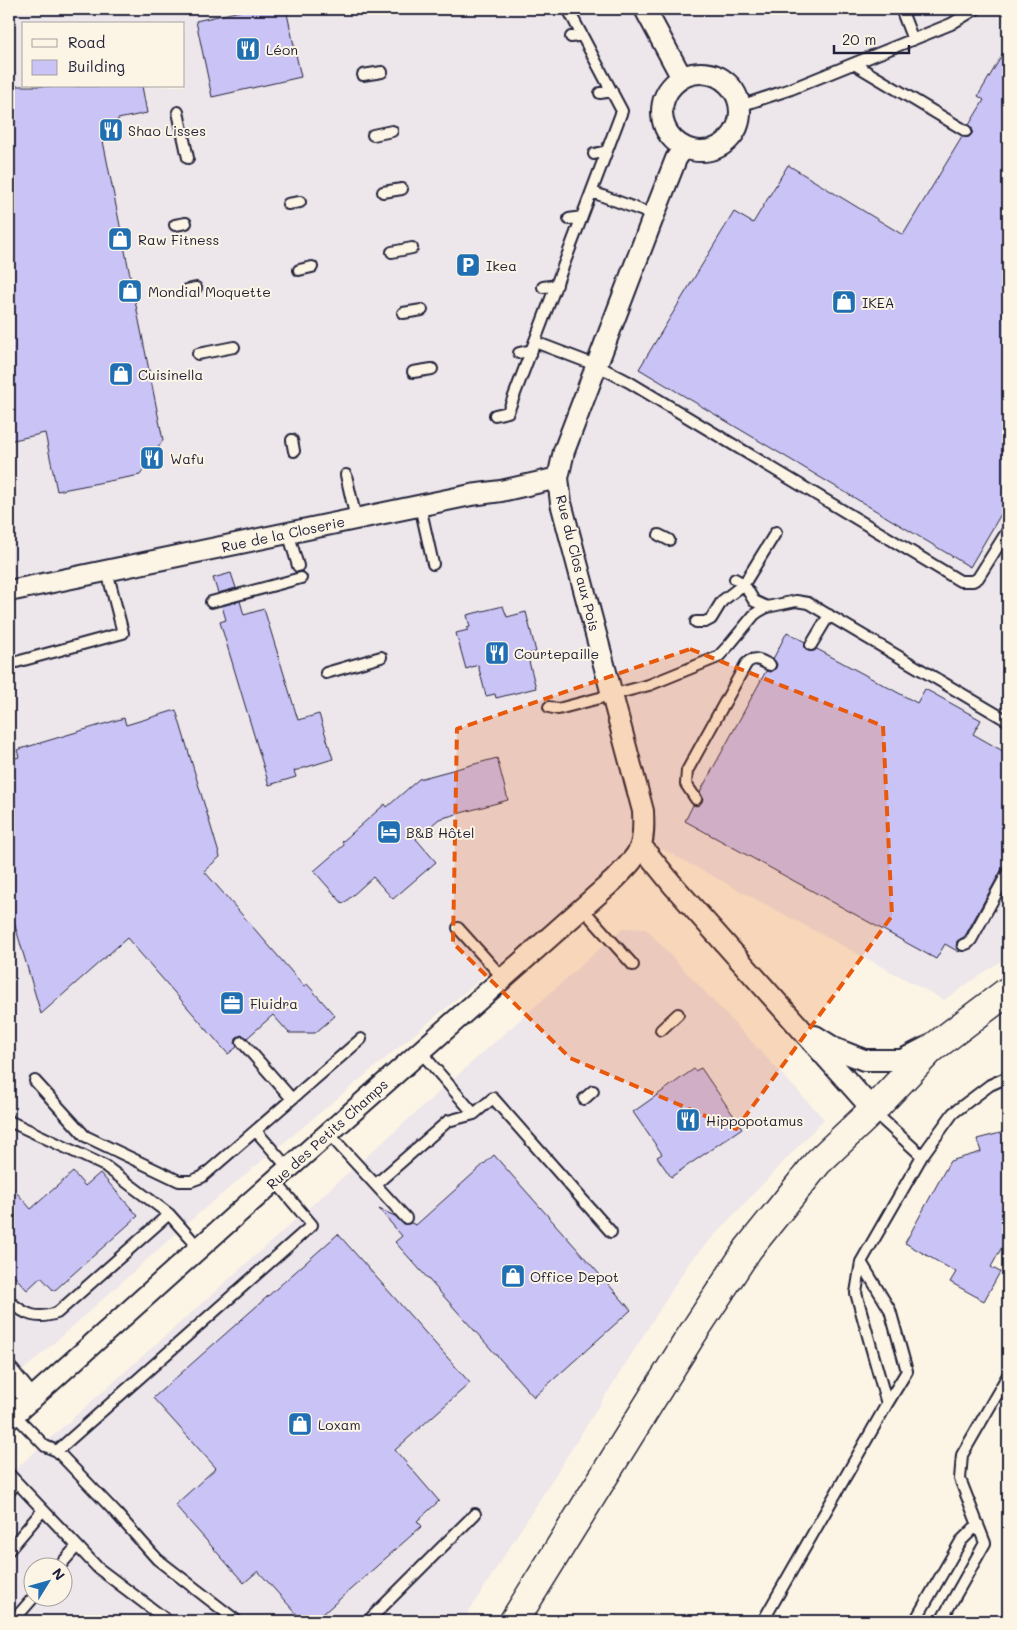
<svg xmlns="http://www.w3.org/2000/svg" width="1017" height="1630" viewBox="0 0 1017 1630" font-family="Mali,sans-serif">
  <style>
    .built { fill: #ede6ea; fill-rule: evenodd }
    .building { fill: #cac4f6; stroke: #22223b }
    .lines { fill: none; stroke-linecap: round; stroke-linejoin: round }
    .service-casing { stroke: #22223b; stroke-width: 14 }
    .minor-casing { stroke: #22223b; stroke-width: 24 }
    .secondary-casing { stroke: #22223b; stroke-width: 31 }
    .service { stroke: #fcf5e5; stroke-width: 10 }
    .minor { stroke: #fcf5e5; stroke-width: 20 }
    .secondary { stroke: #fcf5e5; stroke-width: 28 }
    .marked { fill: #e8590c; fill-opacity: 0.2; stroke: #e8590c; stroke-width: 4; stroke-dasharray: 10 6; stroke-linejoin: round }
    .labels { text-anchor: middle; dominant-baseline: central; stroke-width: 4; stroke-linejoin: round; paint-order: stroke }
    .poi-label { font-size: 14px; fill: #22223b; stroke: #fcf5e5; text-anchor: start }
    .street-label { font-size: 14px; fill: #22223b; stroke: #fcf5e5 }
  </style>
  <rect width="100%" height="100%" fill="#fcf5e5"/>
  <filter id="ink" filterUnits="userSpaceOnUse"><feTurbulence type="fractalNoise" baseFrequency=".02" numOctaves="2"/><feDisplacementMap in="SourceGraphic" scale="10" xChannelSelector="R" yChannelSelector="G"/><feConvolveMatrix kernelMatrix="1 2 1 2 8 2 1 2 1" color-interpolation-filters="sRGB"/></filter>
  <g filter="url(#ink)">
    <!-- built -->
    <path class="built" d="M9,9H1008V956L944,1000L647,841L198,1214L9,1383ZM24,24H184V86H24Z
      M623,928L646,929L824,1119L691,1260L463,1621H9V1475ZM32,1568H62V1598H32Z"/>
    <!-- building -->
    <path class="building" d="M249,9H286L301,77L212,97L196,21Z
      M1008,45V502L970,567L639,369L734,212L753,223L788,165L903,235L962,137H969L972,134V128L969,125L984,100L978,96Z
      M9,86H142L147,113L118,119L103,141L163,440L140,475L57,491L45,433L9,441Z
      M231,573L236,588L218,593L213,578Z
      M240,601L244,615L264,609L298,720L319,714L333,759L294,771L296,777L269,785L220,622L226,620L222,606Z
      M503,606L507,617L526,612L536,652L527,654L536,688L496,698L495,694L486,696L478,665L466,669L456,633L468,630L467,628L470,627L467,615Z
      M787,632L805,642V648L808,651H814L817,649L917,703L925,689L936,695L981,720L973,734L1008,754V862L1002,869L965,936L957,941L956,947L960,951L959,952L945,944L936,959L685,821L693,805L697,806L702,802L703,798L700,792L766,671L771,672L776,668L777,664L773,659Z
      M176,710L220,857L204,871L304,986L307,984L335,1016L315,1033H289L273,1015L247,1038L241,1035L237,1037L235,1043L237,1047L228,1054L127,938L41,1014L9,905V760L19,757L17,750L50,740L124,718L126,725Z
      M497,758L508,800L439,819L416,839L436,862L393,899L373,877L343,904L314,871L344,845L342,842L385,804L387,807L419,779Z
      M701,1068L742,1128L671,1177L657,1157L662,1154L633,1112L694,1069L695,1071Z
      M1008,1131V1236L991,1267L1000,1272L984,1301L950,1282L956,1272L905,1243L950,1161L981,1152L977,1139Z
      M494,1155L631,1310L534,1397L395,1242L402,1236L379,1209L395,1216L403,1224L411,1223L416,1225Z
      M73,1172L85,1186L100,1173L138,1216L54,1291L41,1277L27,1290L9,1270V1184L31,1209Z
      M338,1234L470,1383L395,1450L439,1501L417,1521L422,1526L315,1621H303L258,1571L244,1583L175,1505L216,1468L153,1398Z"/>
    <g class="lines">
      <defs>
        <path id="service" d="M901,9L913,40
          M571,37L582,35
          M854,64L966,131
          M363,75L382,72
          M600,93L612,91
          M740,106L791,89L951,24L976,9
          M178,112L188,158
          M373,135L392,131
          M594,154L607,151
          M383,192L402,189
          M592,192L654,215
          M288,204L300,202
          M569,219L582,217
          M175,225L186,223
          M392,252L412,248
          M299,270L312,267
          M543,287L557,285
          M187,290L196,288
          M403,313L422,310
          M535,342L598,366L629,382L960,581H973L978,578L1008,530
          M519,353L532,350
          M198,354L234,347
          M413,372L432,369
          M495,415L508,412L622,111L568,9
          M292,440L294,451
          M346,475L356,519
          M420,506L433,564
          M288,532L298,566
          M659,535L669,540
          M735,579L744,584L754,601L767,607
          M211,602L301,578
          M696,622H705L711,619L722,601L744,584L776,532
          M811,645L829,615
          M9,664L123,633L107,571
          M326,673L381,657
          M549,707L558,709L649,685L718,657L730,644L754,615L758,612L767,607L796,601L808,603L1008,721
          M696,799L686,784L687,771L746,664C754,655 761,661 770,665
          M582,908L633,965
          M458,928L503,978
          M963,945L968,943L971,940L1008,872
          M661,1030L678,1014
          M242,1042L292,1099
          M420,1051L474,1114
          M35,1081L85,1136L179,1181H191L202,1177L361,1039
          M584,1099L593,1091
          M873,1111L922,1156
          M9,1121L105,1166L169,1214
          M256,1131L289,1169
          M328,1133L406,1218
          M376,1184L448,1121L474,1114L493,1098L611,1232
          M861,1262L890,1310L907,1371L887,1404
          M9,1301C25,1315 37,1320 57,1313L169,1214L199,1248
          M14,1414L45,1446L57,1451L117,1514L157,1559L237,1621
          M57,1451L312,1225L275,1181
          M9,1474L98,1568L168,1621
          M9,1492L16,1483
          M9,1550L43,1510
          M58,1568L77,1546
          M13,1621L33,1598
          M368,1621L475,1514
          M763,1621L887,1404L856,1293L861,1262L922,1156L953,1113L990,1085L1008,1077
          M915,1621L961,1541L978,1524
          M941,1621L985,1543L960,1479L962,1455L1008,1375"/>
        <path id="minor" d="M645,9L682,78
          M662 112a39 39 0 1 1 78 0a39 39 0 1 1-78 0Z
          M9,591L471,495L501,491L558,478
          M642,847L672,884L873,1110
          M815,1036L836,1049L864,1060H902L925,1048
          M9,1373L31,1400
          M9,1419L236,1215L614,880C640,853 645,850 643,811L561,503L558,478L564,451L654,215L676,159L684,147"/>
        <path id="secondary" d="M514,1621L689,1339L748,1249L818,1162L873,1110L930,1050L1008,991"/>
      </defs>
      <!-- service casing -->
      <use href="#service" class="service-casing"/>
      <!-- minor casing -->
      <use href="#minor" class="minor-casing"/>
      <!-- secondary casing -->
      <use href="#secondary" class="secondary-casing"/>
      <!-- service -->
      <use href="#service" class="service"/>
      <!-- minor -->
      <use href="#minor" class="minor"/>
      <!-- secondary -->
      <use href="#secondary" class="secondary"/>
    </g>
  </g>
  <!-- marked area -->
  <path class="marked" d="M690,649L883,726L892,916L736,1129L570,1058L453,943L457,729Z"/>
  <!-- icons -->
  <defs>
    <symbol id="restaurant-square" viewBox="-11 -11 22 22"><rect x="-9" y="-9" width="18" height="18" rx="4" fill="#1f6fb2" stroke="#fcf5e5"/><path d="M-5-6h1v4h1v-4h1v4h1v-4h1v5L-1.5 .5V6h-2V.5L-5-1ZM5-6V6H3V1.5H1.5Q1.5-4 5-6Z" fill="#fff"/></symbol>
    <symbol id="shop-square" viewBox="-11 -11 22 22"><rect x="-9" y="-9" width="18" height="18" rx="4" fill="#1f6fb2" stroke="#fcf5e5"/><path d="M-5-2.5h2.3a2.7 3.5 0 0 1 5.4 0H5L5.5 6h-11ZM-1.5-2.5h3a1.5 2.3 0 0 0-3 0Z" fill="#fff"/></symbol>
    <symbol id="parking-square" viewBox="-11 -11 22 22"><rect x="-9" y="-9" width="18" height="18" rx="4" fill="#1f6fb2" stroke="#fcf5e5"/><path d="M-3.5-5.5H1a3.5 3.5 0 0 1 0 7H-1V5.5H-3.5ZM-1-3.4V-.6H.8a1.4 1.4 0 0 0 0-2.8Z" fill="#fff"/></symbol>
    <symbol id="hotel-square" viewBox="-11 -11 22 22"><rect x="-9" y="-9" width="18" height="18" rx="4" fill="#1f6fb2" stroke="#fcf5e5"/><path d="M-6-4.5h1.5V1H6V5H4.5V3h-9V5H-6ZM-4 0a1.8 1.8 0 1 1 3.6 0ZM.5 0V-2.5h3Q6-2.5 6 0Z" fill="#fff"/></symbol>
    <symbol id="office-square" viewBox="-11 -11 22 22"><rect x="-9" y="-9" width="18" height="18" rx="4" fill="#1f6fb2" stroke="#fcf5e5"/><path d="M-6-3h4V-5.5h4V-3h4V5H-6ZM-1-4.5V-3h2v-1.5ZM-6 0V1H6V0Z" fill="#fff"/></symbol>
  </defs>
  <g fill-rule="evenodd">
    <use href="#restaurant-square" x="234" y="35" width="28" height="28"/>
    <use href="#restaurant-square" x="97" y="116" width="28" height="28"/>
    <use href="#shop-square" x="106" y="225" width="28" height="28"/>
    <use href="#parking-square" x="454" y="251" width="28" height="28"/>
    <use href="#shop-square" x="116" y="277" width="28" height="28"/>
    <use href="#shop-square" x="830" y="288" width="28" height="28"/>
    <use href="#shop-square" x="107" y="360" width="28" height="28"/>
    <use href="#restaurant-square" x="138" y="444" width="28" height="28"/>
    <use href="#restaurant-square" x="483" y="639" width="28" height="28"/>
    <use href="#hotel-square" x="375" y="818" width="28" height="28"/>
    <use href="#office-square" x="218" y="989" width="28" height="28"/>
    <use href="#restaurant-square" x="674" y="1106" width="28" height="28"/>
    <use href="#shop-square" x="499" y="1262" width="28" height="28"/>
    <use href="#shop-square" x="286" y="1410" width="28" height="28"/>
  </g>
  <g class="labels">
    <!-- poi labels -->
    <g class="poi-label">
      <text x="266" y="49">Léon</text>
      <text x="128" y="130">Shao Lisses</text>
      <text x="138" y="239">Raw Fitness</text>
      <text x="486" y="265">Ikea</text>
      <text x="148" y="291">Mondial Moquette</text>
      <text x="862" y="302">IKEA</text>
      <text x="138" y="374">Cuisinella</text>
      <text x="170" y="458">Wafu</text>
      <text x="514" y="653">Courtepaille</text>
      <text x="406" y="832">B&amp;B Hôtel</text>
      <text x="250" y="1003">Fluidra</text>
      <text x="706" y="1120">Hippopotamus</text>
      <text x="530" y="1276">Office Depot</text>
      <text x="318" y="1424">Loxam</text>
    </g>
    <!-- street labels -->
    <g class="street-label">
      <text transform="translate(283 534) rotate(-12)">Rue de la Closerie</text>
      <text transform="translate(578 563) rotate(76)">Rue du Clos aux Pois</text>
      <text transform="translate(327 1134) rotate(-42)">Rue des Petits Champs</text>
    </g>
  </g>
  <!-- margin -->
  <rect width="1017" height="1630" fill="none" stroke="#fcf5e5" stroke-width="30"/>
  <rect x="15" y="15" width="987" height="1600" fill="none" stroke="#22223b" stroke-width="2" filter="url(#ink)"/>
  <!-- legend -->
  <rect x="22" y="22" width="162" height="65" fill="#fcf5e5" stroke="#a5a1a1"/>
  <rect x="32" y="39" width="25" height="8" fill="#fcf5e5" stroke="#a5a1a1"/>
  <text x="68" y="48" font-size="15" fill="#22223b">Road</text>
  <rect x="32" y="60" width="25" height="15" fill="#cac4f6" stroke="#a5a1a1"/>
  <text x="68" y="72" font-size="15" fill="#22223b">Building</text>
  <!-- north arrow -->
  <g transform="translate(48 1582) rotate(53)"><circle r="24" fill="#fcf5e5" stroke="#a5a1a1"/>
  <path d="M0-4L9 19L0 12L-9 19Z" fill="#1f6fb2"/>
  <text y="-8" font-size="14" font-weight="bold" text-anchor="middle" fill="#22223b">N</text>
  </g>
  <!-- scale -->
  <path d="M834 45v8h75v-8" fill="none" stroke="#22223b" stroke-width="2.5"/>
  <text x="842" y="45" font-size="15" fill="#22223b" stroke="#fcf5e5" stroke-width="4" paint-order="stroke">20 m</text>
</svg>
